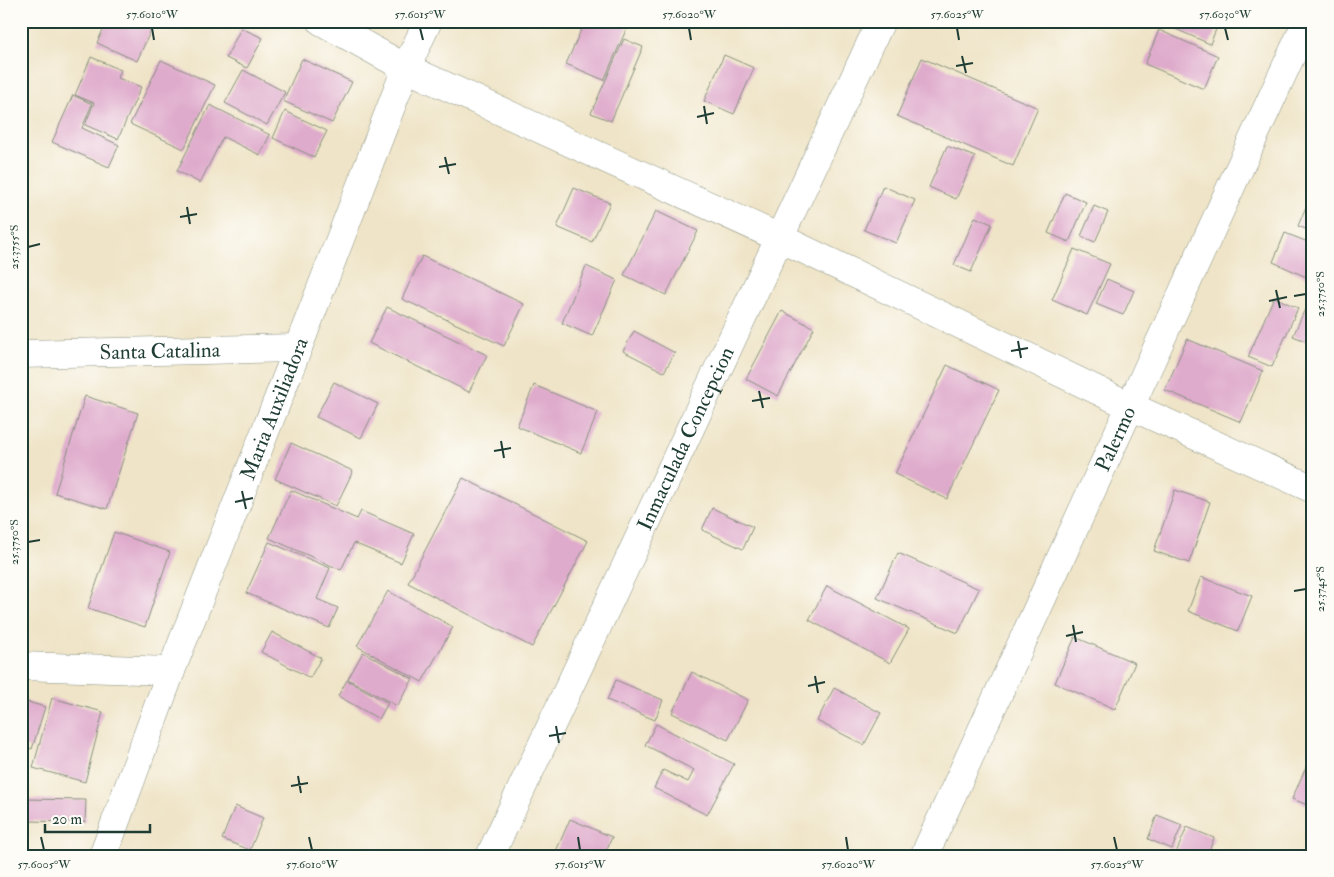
<svg xmlns="http://www.w3.org/2000/svg" width="1334" height="877" viewBox="0 0 1334 877" font-family="'IM FELL Double Pica',serif">
  <style>
    .building { fill: #dfabcc }
    .lines { fill: none; stroke-linecap: round; stroke-linejoin: round }
    .minor-casing { stroke: #87907e; stroke-width: 29 }
    .minor { stroke: #fff; stroke-width: 28 }
    .ticks { fill: none; stroke: #1f3d34; stroke-width: 2 }
    .labels { text-anchor: middle; dominant-baseline: central; stroke-width: 4.5; stroke-linejoin: round; paint-order: stroke }
    .street-label { font-size: 21px; fill: #1f3d34; stroke: #fdfcf7 }
    .neatline { fill: none; stroke: #1f3d34; stroke-width: 2 }
    .ticks-label { font-size: 12px; text-anchor: middle; fill: #1f3d34 }
  </style>
  <rect width="100%" height="100%" fill="#fdfcf7"/>
  <filter id="ink" filterUnits="userSpaceOnUse"><feTurbulence type="fractalNoise" baseFrequency=".02" numOctaves="2"/><feDisplacementMap in="SourceGraphic" scale="10" xChannelSelector="R" yChannelSelector="G"/><feConvolveMatrix kernelMatrix="1 2 1 2 8 2 1 2 1" color-interpolation-filters="sRGB"/></filter>
  <filter id="wash" filterUnits="userSpaceOnUse"><feTurbulence type="fractalNoise" baseFrequency=".0096" numOctaves="4" result="noise"/><feDisplacementMap in="SourceGraphic" scale="20" xChannelSelector="R" yChannelSelector="G"/><feGaussianBlur stdDeviation="1.12" result="paint"/><feColorMatrix in="noise" values="0 0 0 0 0 0 0 0 0 0 0 0 0 0 0 0 0 1.4 0 .05"/><feComposite in="paint" operator="in"/></filter>
  <g filter="url(#wash)">
    <rect width="100%" height="100%" fill="#efe4c7"/>
    <g id="blocks">
      <!-- building -->
      <path class="building" d="M107,21H155L137,61L97,43Z
        M585,21H630L604,80L566,64Z
        M1157,21H1217L1219,22L1210,44Z
        M241,28L263,38L247,68L226,58Z
        M1159,30L1218,56L1204,89L1145,64Z
        M624,39L643,47L611,121L591,113Z
        M724,55L754,68L734,114L704,101Z
        M91,57L121,70L118,78L141,87L118,139L85,125L94,103L75,95Z
        M922,58L1038,108L1013,166L897,116Z
        M302,59L352,82L332,123L283,101Z
        M161,60L215,85L184,149L130,124Z
        M243,70L285,92L267,125L225,103Z
        M73,95L92,104L82,128L119,145L109,167L52,142Z
        M210,105L270,135L260,155L223,137L200,183L177,171Z
        M285,111L327,131L314,157L273,138Z
        M947,146L975,157L956,199L929,187Z
        M883,186L915,200L896,243L864,230Z
        M574,188L610,203L592,242L557,227Z
        M1065,193L1086,202L1069,242L1048,233Z
        M1308,202L1313,204V232L1298,226Z
        M1094,206L1108,212L1095,242L1081,236Z
        M656,211L698,231L666,295L624,275Z
        M975,217L992,224L971,272L954,265Z
        M1285,233L1313,244V280L1273,262Z
        M1074,249L1110,264L1087,315L1052,300Z
        M422,256L524,304L504,346L402,299Z
        M586,266L617,280L592,336L562,323Z
        M1107,279L1134,291L1123,315L1096,304Z
        M1274,297L1298,308L1272,367L1248,357Z
        M387,307L487,355L469,392L369,343Z
        M1305,309L1313,313V344L1293,336Z
        M782,311L814,328L778,396L746,379Z
        M634,331L675,353L664,372L623,351Z
        M1187,339L1263,371L1241,422L1165,390Z
        M947,365L999,390L947,499L895,474Z
        M334,382L378,404L361,438L316,417Z
        M534,385L598,412L581,453L517,426Z
        M85,396L138,413L107,509L55,493Z
        M291,443L353,471L336,506L275,479Z
        M463,478L588,541L532,647L408,583Z
        M291,490L357,519L361,511L414,534L401,563L354,543L341,570L269,538Z
        M1175,490L1210,502L1189,563L1154,551Z
        M712,508L753,527L743,549L702,530Z
        M114,532L170,552L145,627L88,608Z
        M269,542L330,568L317,599L338,608L329,628L246,593Z
        M898,553L979,589L958,633L877,598Z
        M1201,577L1252,596L1238,631L1188,611Z
        M827,586L909,629L890,663L809,620Z
        M388,591L453,627L422,682L357,646Z
        M272,632L321,658L310,678L261,652Z
        M1075,637L1135,663L1115,709L1055,683Z
        M363,652L413,679L397,706L348,679Z
        M692,672L748,700L728,740L672,713Z
        M347,680L388,703L379,719L338,696Z
        M616,680L663,700L655,720L607,700Z
        M834,688L881,713L864,745L817,721Z
        M52,698L103,712L85,782L33,768Z
        M21,700L45,707L32,749L21,745Z
        M656,724L734,764L707,815L654,788L663,770L688,782L694,770L645,745Z
        M1307,765L1313,767V807L1292,799Z
        M23,799L86,800L85,822L23,821Z
        M235,806L263,818L250,850L222,839Z
        M1157,815L1182,825L1172,849L1148,839Z
        M570,819L612,837L604,856H554Z
        M1187,827L1214,838L1207,856H1182L1176,853Z"/>
    </g>
  </g>
  <g filter="url(#ink)">
    <use href="#blocks" fill-opacity="0" stroke="#87907e" stroke-width="1"/>
    <g class="lines">
      <defs>
        <g id="minor">
          <path d="M321,21L406,68L780,238L1130,406L1313,489"/>
          <path id="s1" d="M21,354L298,348"/>
          <path d="M21,666L171,671"/>
          <path id="s2" d="M103,856L171,671L298,348L406,68L428,21"/>
          <path id="s3" d="M490,856L881,21"/>
          <path id="s4" d="M924,856L1307,21"/>
        </g>
      </defs>
      <!-- minor casing -->
      <use href="#minor" class="minor-casing"/>
      <!-- minor -->
      <use href="#minor" class="minor"/>
    </g>
  </g>
  <!-- ticks -->
  <path class="ticks" d="M152,28L154,40M420,28L423,40M689,28L691,40M957,28L959,40M1225,28L1228,40M962,56L966,73M956,66L973,63M704,106L707,124M697,117L714,113M445,157L449,174M439,167L456,164M187,207L190,224M180,217L197,214M28,247L40,244M1276,290L1280,308M1294,296L1306,294M1269,301L1287,297M1018,341L1021,358M1011,351L1028,348M759,391L763,408M752,401L770,398M501,441L504,458M494,451L511,448M242,491L246,509M235,502L253,498M28,542L40,540M1294,591L1306,589M1073,625L1076,642M1066,636L1083,632M815,676L818,693M808,686L825,682M556,726L559,743M549,736L566,733M298,776L301,793M291,786L308,783M41,837L44,850M309,837L312,850M578,837L580,850M846,837L848,850M1114,837L1117,850"/>
  <g class="labels">
    <!-- street labels -->
    <g class="street-label">
      <text stroke="none"><textPath href="#s1" startOffset="139">Santa Catalina</textPath></text>
      <text stroke="none"><textPath href="#s2" startOffset="479">Maria Auxiliadora</textPath></text>
      <text stroke="none"><textPath href="#s3" startOffset="461">Inmaculada Concepcion</textPath></text>
      <text stroke="none"><textPath href="#s4" startOffset="459">Palermo</textPath></text>
    </g>
  </g>
  <!-- margin -->
  <rect width="1334" height="877" fill="none" stroke="#fdfcf7" stroke-width="55"/>
  <!-- scale -->
  <path d="M45 824v8h105v-8" fill="none" stroke="#1f3d34" stroke-width="2.5"/>
  <text x="52" y="824" font-size="15" fill="#1f3d34" stroke="#fdfcf7" stroke-width="4" paint-order="stroke">20 m</text>
  <rect x="28" y="28" width="1278" height="822" class="neatline"/>
  <g class="ticks-label">
    <text x="152" y="18">57.6010°W</text>
    <text x="420" y="18">57.6015°W</text>
    <text x="689" y="18">57.6020°W</text>
    <text x="957" y="18">57.6025°W</text>
    <text x="1225" y="18">57.6030°W</text>
    <text transform="translate(14 247) rotate(-90)" y="4">25.3755°S</text>
    <text transform="translate(1320 294) rotate(-90)" y="4">25.3750°S</text>
    <text transform="translate(14 542) rotate(-90)" y="4">25.3750°S</text>
    <text transform="translate(1320 589) rotate(-90)" y="4">25.3745°S</text>
    <text x="44" y="868">57.6005°W</text>
    <text x="312" y="868">57.6010°W</text>
    <text x="580" y="868">57.6015°W</text>
    <text x="848" y="868">57.6020°W</text>
    <text x="1117" y="868">57.6025°W</text>
  </g>
</svg>
